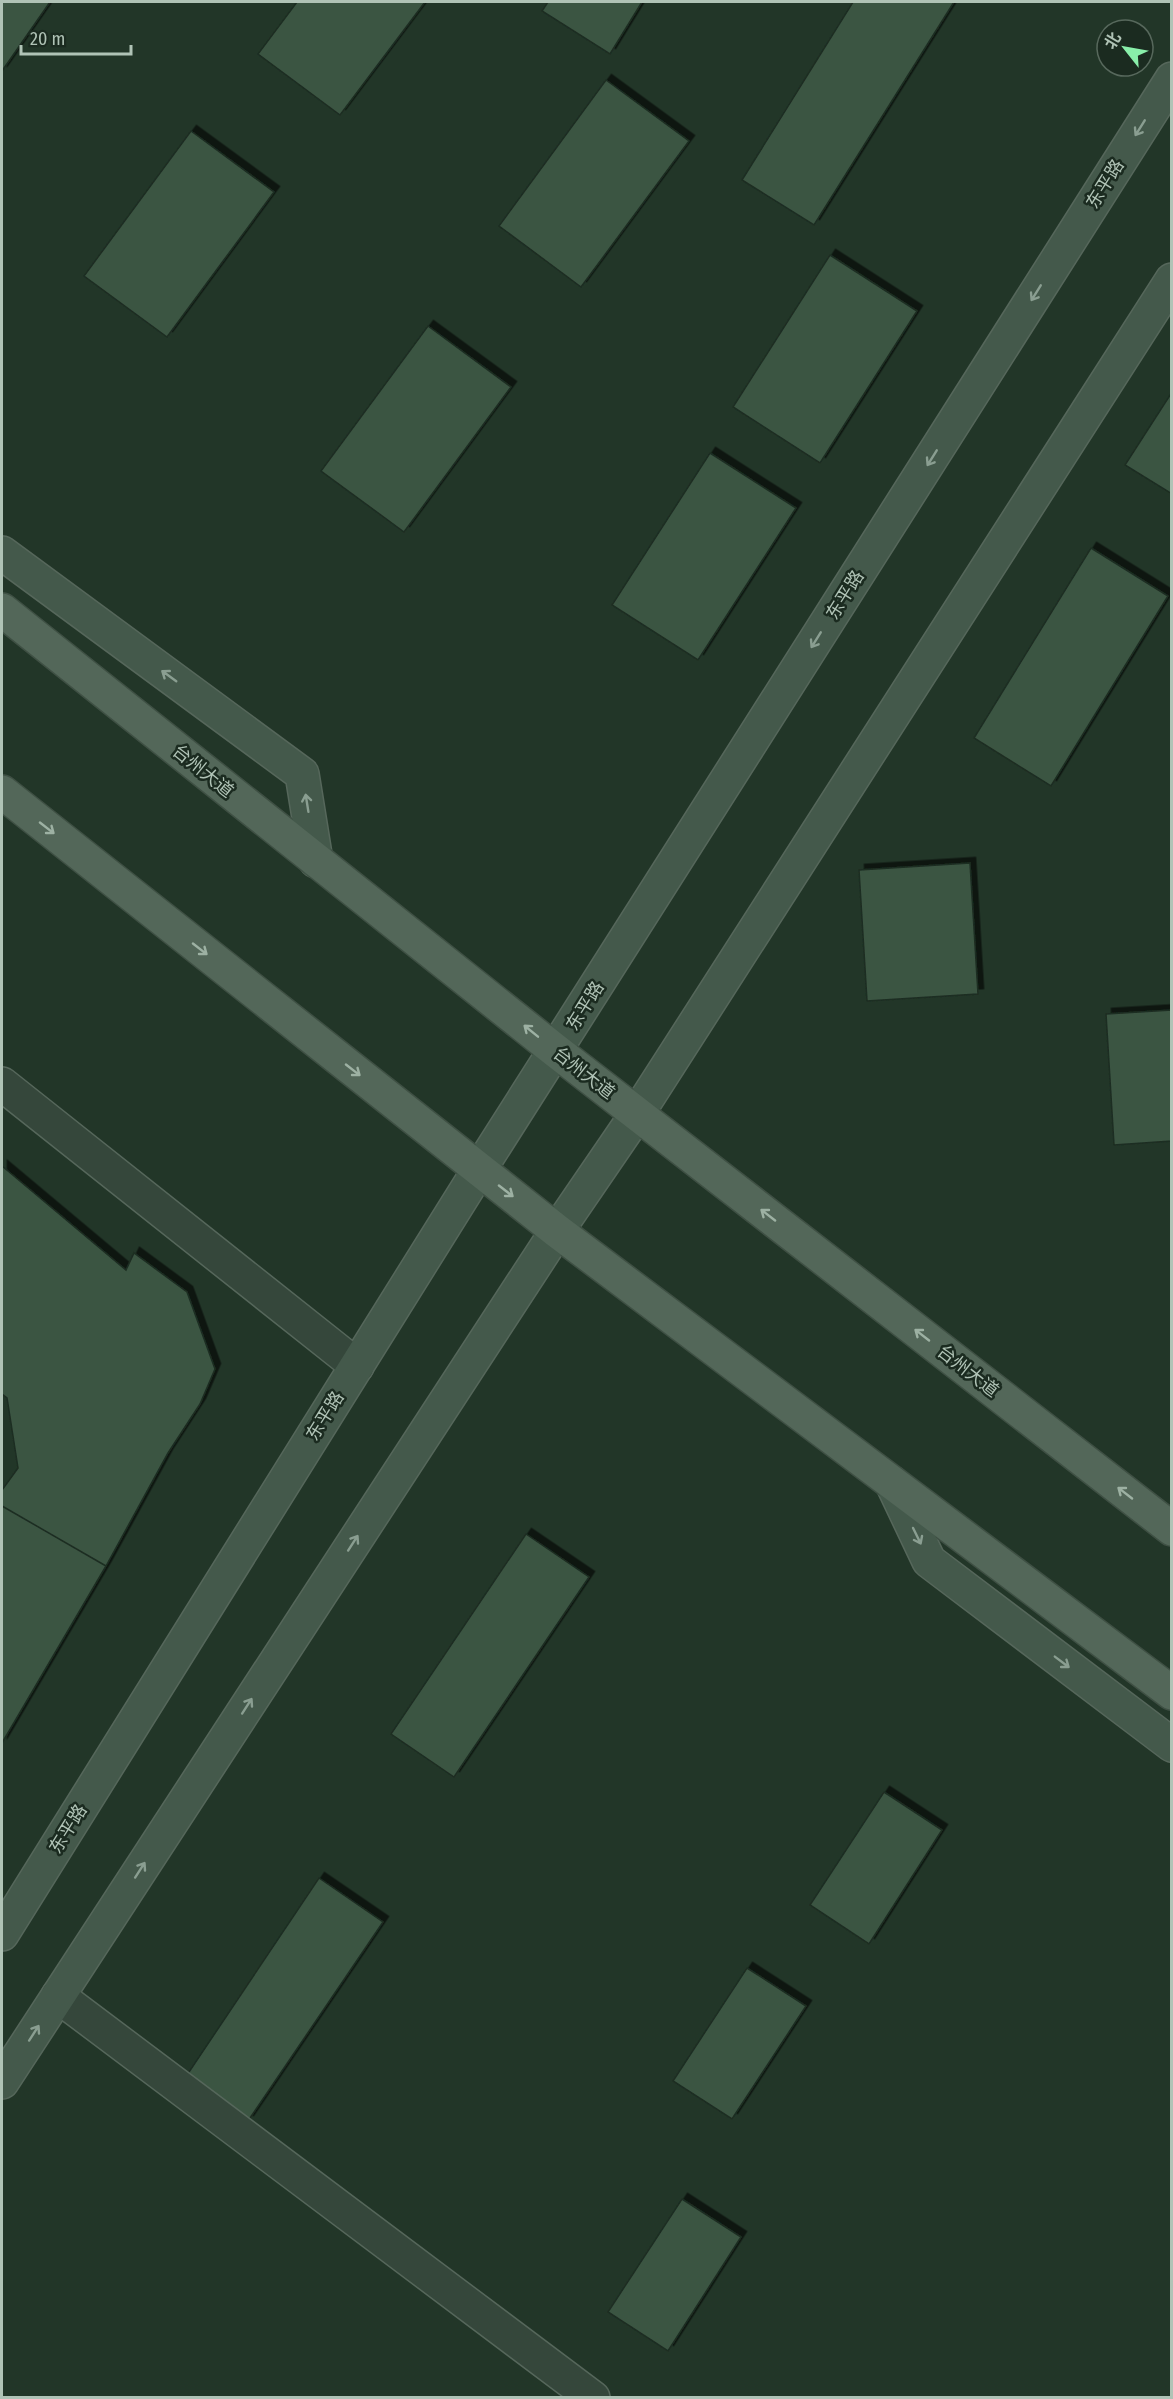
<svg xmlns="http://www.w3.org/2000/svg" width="1173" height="2399" viewBox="0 0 1173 2399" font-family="'Fira Sans Condensed','Noto Sans SC',sans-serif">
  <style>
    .building { fill: #3b5442; stroke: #1d2d22; stroke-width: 1.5; filter: url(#shadow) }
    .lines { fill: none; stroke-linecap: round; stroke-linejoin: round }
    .street-casing { stroke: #56675b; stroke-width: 36 }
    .secondary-casing { stroke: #56675b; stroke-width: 36 }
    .primary-casing { stroke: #3f5044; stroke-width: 36 }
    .street { stroke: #35473b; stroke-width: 33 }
    .secondary { stroke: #44594b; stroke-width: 33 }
    .primary { stroke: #536759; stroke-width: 33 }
    .oneway { stroke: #8a9e91 }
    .oneway2 { stroke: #9db1a3 }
    .labels { text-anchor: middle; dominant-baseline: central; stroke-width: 5; stroke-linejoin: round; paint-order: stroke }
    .street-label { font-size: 18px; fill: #b0c3b6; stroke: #1b2b20 }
  </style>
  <defs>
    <filter id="shadow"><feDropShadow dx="5.5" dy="-5.5" stdDeviation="0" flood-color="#0009"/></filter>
  </defs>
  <rect width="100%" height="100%" fill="#223628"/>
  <!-- building -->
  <path class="building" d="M2,2H50L2,71Z
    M297,2H425L340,115L258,54Z
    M548,2H642L610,54L542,11Z
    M853,2H954L814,225L742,180Z
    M606,80L689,141L581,287L499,226Z
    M191,131L274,192L167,337L84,276Z
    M830,255L917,311L820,463L733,407Z
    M428,326L511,387L404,532L321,471Z
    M1172,392V494L1125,465Z
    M710,453L796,508L698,660L612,605Z
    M1091,548L1168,596L1051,786L974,738Z
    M970,863L978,994L867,1001L859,870Z
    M1172,1010V1141L1114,1145L1106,1014Z
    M2,1166L126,1270L134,1253L187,1292L215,1369L200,1404L168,1453L106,1566L2,1506V1490L18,1468L7,1398L2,1394Z
    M2,1506L106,1566L2,1743Z
    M526,1534L589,1577L454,1777L391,1734Z
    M884,1792L942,1830L869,1944L810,1905Z
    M319,1878L383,1922L248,2121L185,2078Z
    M747,1968L806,2006L732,2119L673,2081Z
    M682,2199L741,2237L668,2351L608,2312Z"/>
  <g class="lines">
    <defs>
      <path id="street" d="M2,1084L357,1366
        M58,1996L593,2398"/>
      <path id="secondary" d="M2,553L302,774L316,861
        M892,1483L929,1561L1172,1745
        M2,1934L479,1170L1172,79
        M2,2082L557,1231L637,1114L1172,280"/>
      <path id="primary" d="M2,610L556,1051L1172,1529
        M2,792L557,1231L1172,1693"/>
    </defs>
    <!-- street casing -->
    <use href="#street" class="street-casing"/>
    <!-- secondary casing -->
    <use href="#secondary" class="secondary-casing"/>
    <!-- primary casing -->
    <use href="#primary" class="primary-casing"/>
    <!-- street -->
    <use href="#street" class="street"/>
    <!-- secondary -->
    <use href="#secondary" class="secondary"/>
    <!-- primary -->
    <use href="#primary" class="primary"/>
  </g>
  <!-- one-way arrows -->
  <defs><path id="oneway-shaft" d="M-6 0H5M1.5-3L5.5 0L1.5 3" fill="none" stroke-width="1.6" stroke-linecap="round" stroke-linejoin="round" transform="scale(1.5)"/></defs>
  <g class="oneway">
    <use href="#oneway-shaft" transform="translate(1140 128) rotate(122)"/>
    <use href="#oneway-shaft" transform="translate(1036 293) rotate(122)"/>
    <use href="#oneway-shaft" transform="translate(932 458) rotate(122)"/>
    <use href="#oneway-shaft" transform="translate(816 640) rotate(122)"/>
    <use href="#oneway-shaft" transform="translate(169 676) rotate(-144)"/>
    <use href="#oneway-shaft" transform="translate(307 803) rotate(-99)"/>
    <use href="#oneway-shaft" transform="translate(917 1536) rotate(64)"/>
    <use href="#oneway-shaft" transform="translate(353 1543) rotate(-57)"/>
    <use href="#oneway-shaft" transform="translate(1062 1662) rotate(37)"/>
    <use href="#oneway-shaft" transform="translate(247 1706) rotate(-57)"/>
    <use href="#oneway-shaft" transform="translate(140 1870) rotate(-57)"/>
    <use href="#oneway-shaft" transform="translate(34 2033) rotate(-57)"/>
  </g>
  <g class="oneway2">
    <use href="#oneway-shaft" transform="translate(47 828) rotate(38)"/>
    <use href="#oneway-shaft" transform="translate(200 949) rotate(38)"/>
    <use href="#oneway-shaft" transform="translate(531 1031) rotate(-141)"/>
    <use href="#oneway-shaft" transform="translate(353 1070) rotate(38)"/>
    <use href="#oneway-shaft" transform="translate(506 1191) rotate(38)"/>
    <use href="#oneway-shaft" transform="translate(768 1215) rotate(-142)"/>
    <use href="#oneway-shaft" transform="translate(922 1335) rotate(-142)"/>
    <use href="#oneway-shaft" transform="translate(1125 1493) rotate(-142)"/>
  </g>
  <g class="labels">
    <!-- street labels -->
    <g class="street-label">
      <text transform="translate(1105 184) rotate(-58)">东平路</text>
      <text transform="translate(845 595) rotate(-58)">东平路</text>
      <text transform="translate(203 771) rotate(39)">台州大道</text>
      <text transform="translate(585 1006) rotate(-58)">东平路</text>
      <text transform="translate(584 1073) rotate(38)">台州大道</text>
      <text transform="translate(968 1371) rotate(38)">台州大道</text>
      <text transform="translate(325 1416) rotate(-58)">东平路</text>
      <text transform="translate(68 1829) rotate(-58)">东平路</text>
    </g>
  </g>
  <!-- border -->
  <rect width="1173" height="2399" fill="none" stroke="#b0c3b6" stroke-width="6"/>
  <!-- north arrow -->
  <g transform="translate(1125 48) rotate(301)"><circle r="28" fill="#1b2b20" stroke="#57685c" stroke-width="1.5"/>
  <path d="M0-4.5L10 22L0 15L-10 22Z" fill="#89efaa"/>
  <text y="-9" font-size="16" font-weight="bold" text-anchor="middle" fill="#b0c3b6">北</text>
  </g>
  <!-- scale -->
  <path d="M21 45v9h110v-9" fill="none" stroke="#b0c3b6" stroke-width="3"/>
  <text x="30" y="45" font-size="18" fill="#b0c3b6" stroke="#1b2b20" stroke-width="4.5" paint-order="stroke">20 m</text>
</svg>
